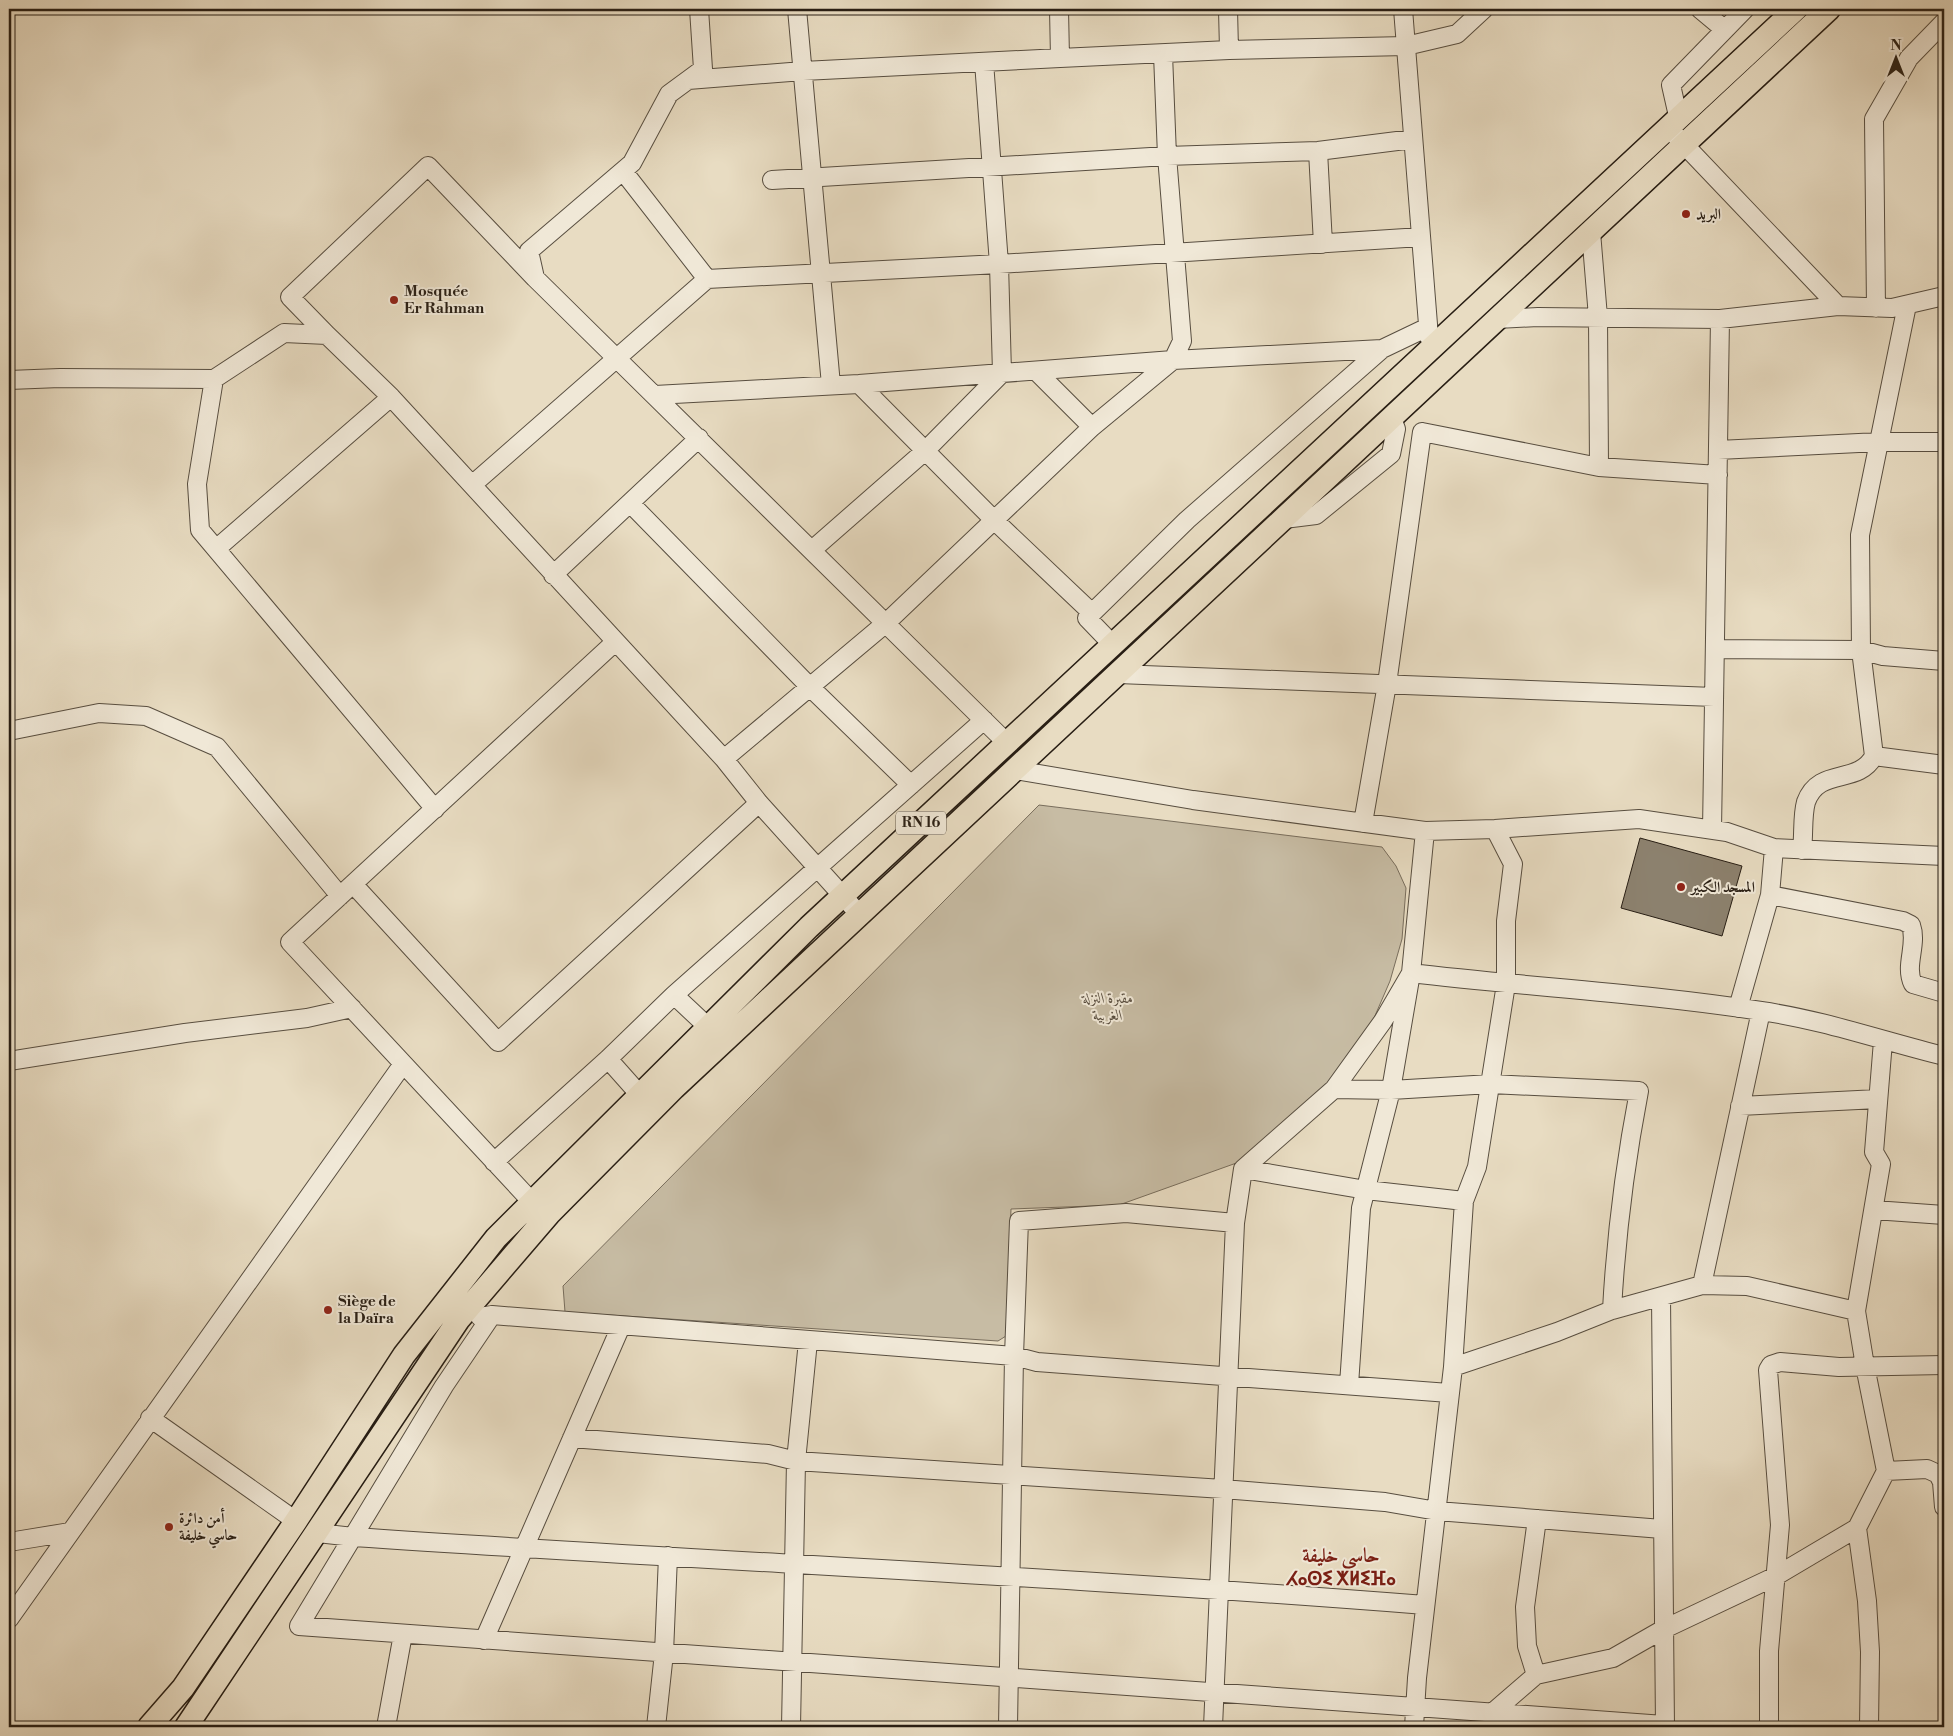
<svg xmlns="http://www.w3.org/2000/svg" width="1953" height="1736" viewBox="0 0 1953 1736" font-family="'Libre Bodoni',Amiri,'Noto Sans Tifinagh',serif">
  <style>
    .green { fill: #c7bca4; stroke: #786d5c }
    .building { fill: #8c816e; stroke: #281e14 }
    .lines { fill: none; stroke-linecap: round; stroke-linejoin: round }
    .minor-casing { stroke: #584e40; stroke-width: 20 }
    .major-casing { stroke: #281e14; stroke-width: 25 }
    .minor { stroke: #f0e8d7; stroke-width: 18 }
    .major { stroke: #e8dcc2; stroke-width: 22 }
    .poi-dot { fill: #8f2418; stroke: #f0e8d7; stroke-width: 2 }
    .labels { text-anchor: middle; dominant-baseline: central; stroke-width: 4; stroke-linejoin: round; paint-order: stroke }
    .shield { fill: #f0e8d7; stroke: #645b4e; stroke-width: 1 }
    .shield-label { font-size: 14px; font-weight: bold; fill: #281e14 }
    .poi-label { font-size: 15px; font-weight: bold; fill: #281e14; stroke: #f0e8d7; text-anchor: start }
    .park-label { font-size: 15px; font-style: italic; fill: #584d3f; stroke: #f0e8d7 }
    .district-label { font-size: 20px; font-weight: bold; fill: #7a1f14; stroke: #f0e8d7 }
  </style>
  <rect width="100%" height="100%" fill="#e8dcc2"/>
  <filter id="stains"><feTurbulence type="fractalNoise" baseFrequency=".004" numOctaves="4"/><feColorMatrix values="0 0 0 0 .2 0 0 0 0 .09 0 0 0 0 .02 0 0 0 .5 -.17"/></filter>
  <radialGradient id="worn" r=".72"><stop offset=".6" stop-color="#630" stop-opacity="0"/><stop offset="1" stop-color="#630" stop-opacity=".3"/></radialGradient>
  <!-- green -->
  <path class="green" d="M1039,805L1382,847L1396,866L1406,888L1402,939L1390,981L1371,1025L1332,1078L1256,1156L1119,1205L1011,1209L1006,1336L998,1341L565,1312L563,1286Z"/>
  <!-- building -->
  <path class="building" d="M1640,838L1742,866L1722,936L1621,908Z"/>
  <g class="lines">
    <defs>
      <path id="minor" d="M699,9L703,69L669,94L632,163L529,251L535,278L1007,743
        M797,9L831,385
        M1059,9L1060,58
        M1228,9L1229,50
        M1403,9L1429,337
        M1700,9L1724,29
        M688,80L803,71L1060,58L1229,50L1406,46L1457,34L1484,9
        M1678,116L1671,85L1745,9
        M1676,136L1838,306L1892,308L1944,296
        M1318,151L1323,244
        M623,171L707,279
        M772,180L1167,156L1318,151L1413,139
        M1591,232L1598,317L1599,467
        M1876,308L1874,119L1909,58L1944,22
        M1497,319L1538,317L1720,319L1838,306
        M327,335L290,297L428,166L535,278
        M1036,371L1092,427
        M214,379L197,484L200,530L435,809
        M9,380L60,378L214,379L284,333L327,335L391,397L724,759L759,803L860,915
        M859,384L995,521L1092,613
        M655,395L859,384L1173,360L1382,349
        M1718,450L1879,442H1944
        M472,485L707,279L999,264L1421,237
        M630,503L810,687L911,785
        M1284,519L1316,515L1391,454L1396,429L1392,418
        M216,549L391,397
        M812,550L925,451L1002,373L999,264L984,62
        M553,575L699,438
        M1113,645L1087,618L1187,520L1382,349L1428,327
        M1715,649L1861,650L1883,656L1944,661
        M1118,674L1714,697
        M9,731L99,713L146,716L217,747L340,896
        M1874,756L1944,765
        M724,759L886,623L1092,427L1173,360L1182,341L1167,156L1163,54
        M1015,770L1193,800L1425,831L1495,829L1639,819L1727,832L1774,848L1770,895L1738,1008
        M1363,823L1387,684L1422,432L1599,467L1718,475
        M1712,830L1720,319
        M1774,848L1944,856
        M1802,850C1804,835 1802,816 1806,802C1819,766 1858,786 1874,756L1861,650L1860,535L1907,305
        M353,884L498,1042L759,803
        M1770,895L1903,921L1911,925C1918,945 1904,965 1913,984L1944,993
        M674,995L708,1027
        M608,1059L640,1095
        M9,1061L185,1033L307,1018L352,1008
        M1334,1089L1391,1090L1491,1084L1639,1091C1625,1164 1616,1236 1612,1310
        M1740,1106L1878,1099
        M494,1162L608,1059L674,995L984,720
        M1243,1169L1366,1190L1464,1201
        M532,1202L290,942L614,643
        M1874,1210L1944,1215
        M1702,1285L1761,1011
        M1661,1297L1665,1727
        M492,1315L444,1386L299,1626L1664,1725
        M480,1317L492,1315L1014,1356L1037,1362L1449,1393
        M1453,1367L1557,1332L1612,1310L1702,1285L1747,1286L1856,1311
        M1349,1385L1361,1208L1391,1090L1411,973L1425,831
        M150,1418L296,1521
        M572,1438L768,1454L796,1461L1223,1489L1385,1502L1437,1511L1662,1529
        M1886,1471L1927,1469L1938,1474L1942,1482L1944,1507
        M1857,1528L1867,1601L1870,1652L1869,1727
        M318,1533L353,1537C710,1561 1068,1577 1425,1605
        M9,1542L70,1532
        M9,1619L403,1064
        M484,1640L621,1326
        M1536,1675L1527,1646L1525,1607L1537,1519
        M1492,1713L1536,1675L1613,1658L1662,1630L1776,1576L1857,1528L1886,1471L1865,1366L1856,1311L1881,1164L1874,1152L1883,1041
        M386,1727L403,1634
        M656,1727L664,1653L668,1556
        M791,1727L796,1461L808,1341
        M1008,1727L1014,1356L1019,1221L1126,1213L1235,1223
        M1213,1727L1235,1223L1243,1169L1334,1089L1383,1021L1411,973C1528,987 1645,993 1761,1011C1823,1020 1883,1041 1944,1056
        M1414,1727L1417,1678L1453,1367L1464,1201L1477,1167L1506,984V921L1513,864L1495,829
        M1769,1727V1651L1780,1525L1768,1370L1771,1365L1780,1362L1839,1367L1944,1365"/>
      <path id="major" d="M149,1727L183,1688L296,1521L404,1355L496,1238L809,927L1796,9
        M186,1727L459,1319L549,1214L674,1088L1829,9"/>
    </defs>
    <!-- minor casing -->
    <use href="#minor" class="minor-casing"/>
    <!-- major casing -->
    <use href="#major" class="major-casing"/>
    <!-- minor -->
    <use href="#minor" class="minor"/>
    <!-- major -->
    <use href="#major" class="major"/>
  </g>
  <!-- markers -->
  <g class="poi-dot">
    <circle cx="1686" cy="214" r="5"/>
    <circle cx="394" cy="300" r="5"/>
    <circle cx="1681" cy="887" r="5"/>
    <circle cx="328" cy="1310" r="5"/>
    <circle cx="169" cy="1527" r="5"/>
  </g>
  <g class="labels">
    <!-- shield labels -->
    <rect class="shield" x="896" y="811.5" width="50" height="23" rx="4"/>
    <g class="shield-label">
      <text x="921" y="823">RN 16</text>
    </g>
    <!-- poi labels -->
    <g class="poi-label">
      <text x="1696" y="214">البريد</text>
      <text x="404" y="291">Mosquée<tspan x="404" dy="17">Er Rahman</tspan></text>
      <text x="1691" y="887">المسجد الكبير</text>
      <text x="338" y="1301">Siège de<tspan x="338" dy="17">la Daïra</tspan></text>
      <text x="179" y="1518">أمن دائرة<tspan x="179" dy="17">حاسي خليفة</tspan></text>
    </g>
    <!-- park labels -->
    <g class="park-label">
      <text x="1108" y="998">مقبرة النزلة<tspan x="1108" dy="17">الغربية</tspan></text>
    </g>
    <!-- district labels -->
    <g class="district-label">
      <text x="1341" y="1556">حاسي خليفة<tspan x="1341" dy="23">ⵃⴰⵙⵉ ⵅⵍⵉⴼⴰ</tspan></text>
    </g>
  </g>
  <!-- margin -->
  <rect width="1953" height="1736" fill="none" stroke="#e8dcc2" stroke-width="30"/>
  <rect x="10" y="10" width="1933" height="1716" fill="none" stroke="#281e14" stroke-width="2.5"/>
  <rect x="15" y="15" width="1923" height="1706" fill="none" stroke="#281e14"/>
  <!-- north arrow -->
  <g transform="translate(1896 58)" stroke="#f0e8d7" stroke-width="4" paint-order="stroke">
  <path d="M0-4L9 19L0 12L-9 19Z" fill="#281e14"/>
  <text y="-8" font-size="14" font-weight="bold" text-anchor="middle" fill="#281e14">N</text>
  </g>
  <rect width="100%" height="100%" filter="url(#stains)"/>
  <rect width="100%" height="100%" fill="url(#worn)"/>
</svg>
